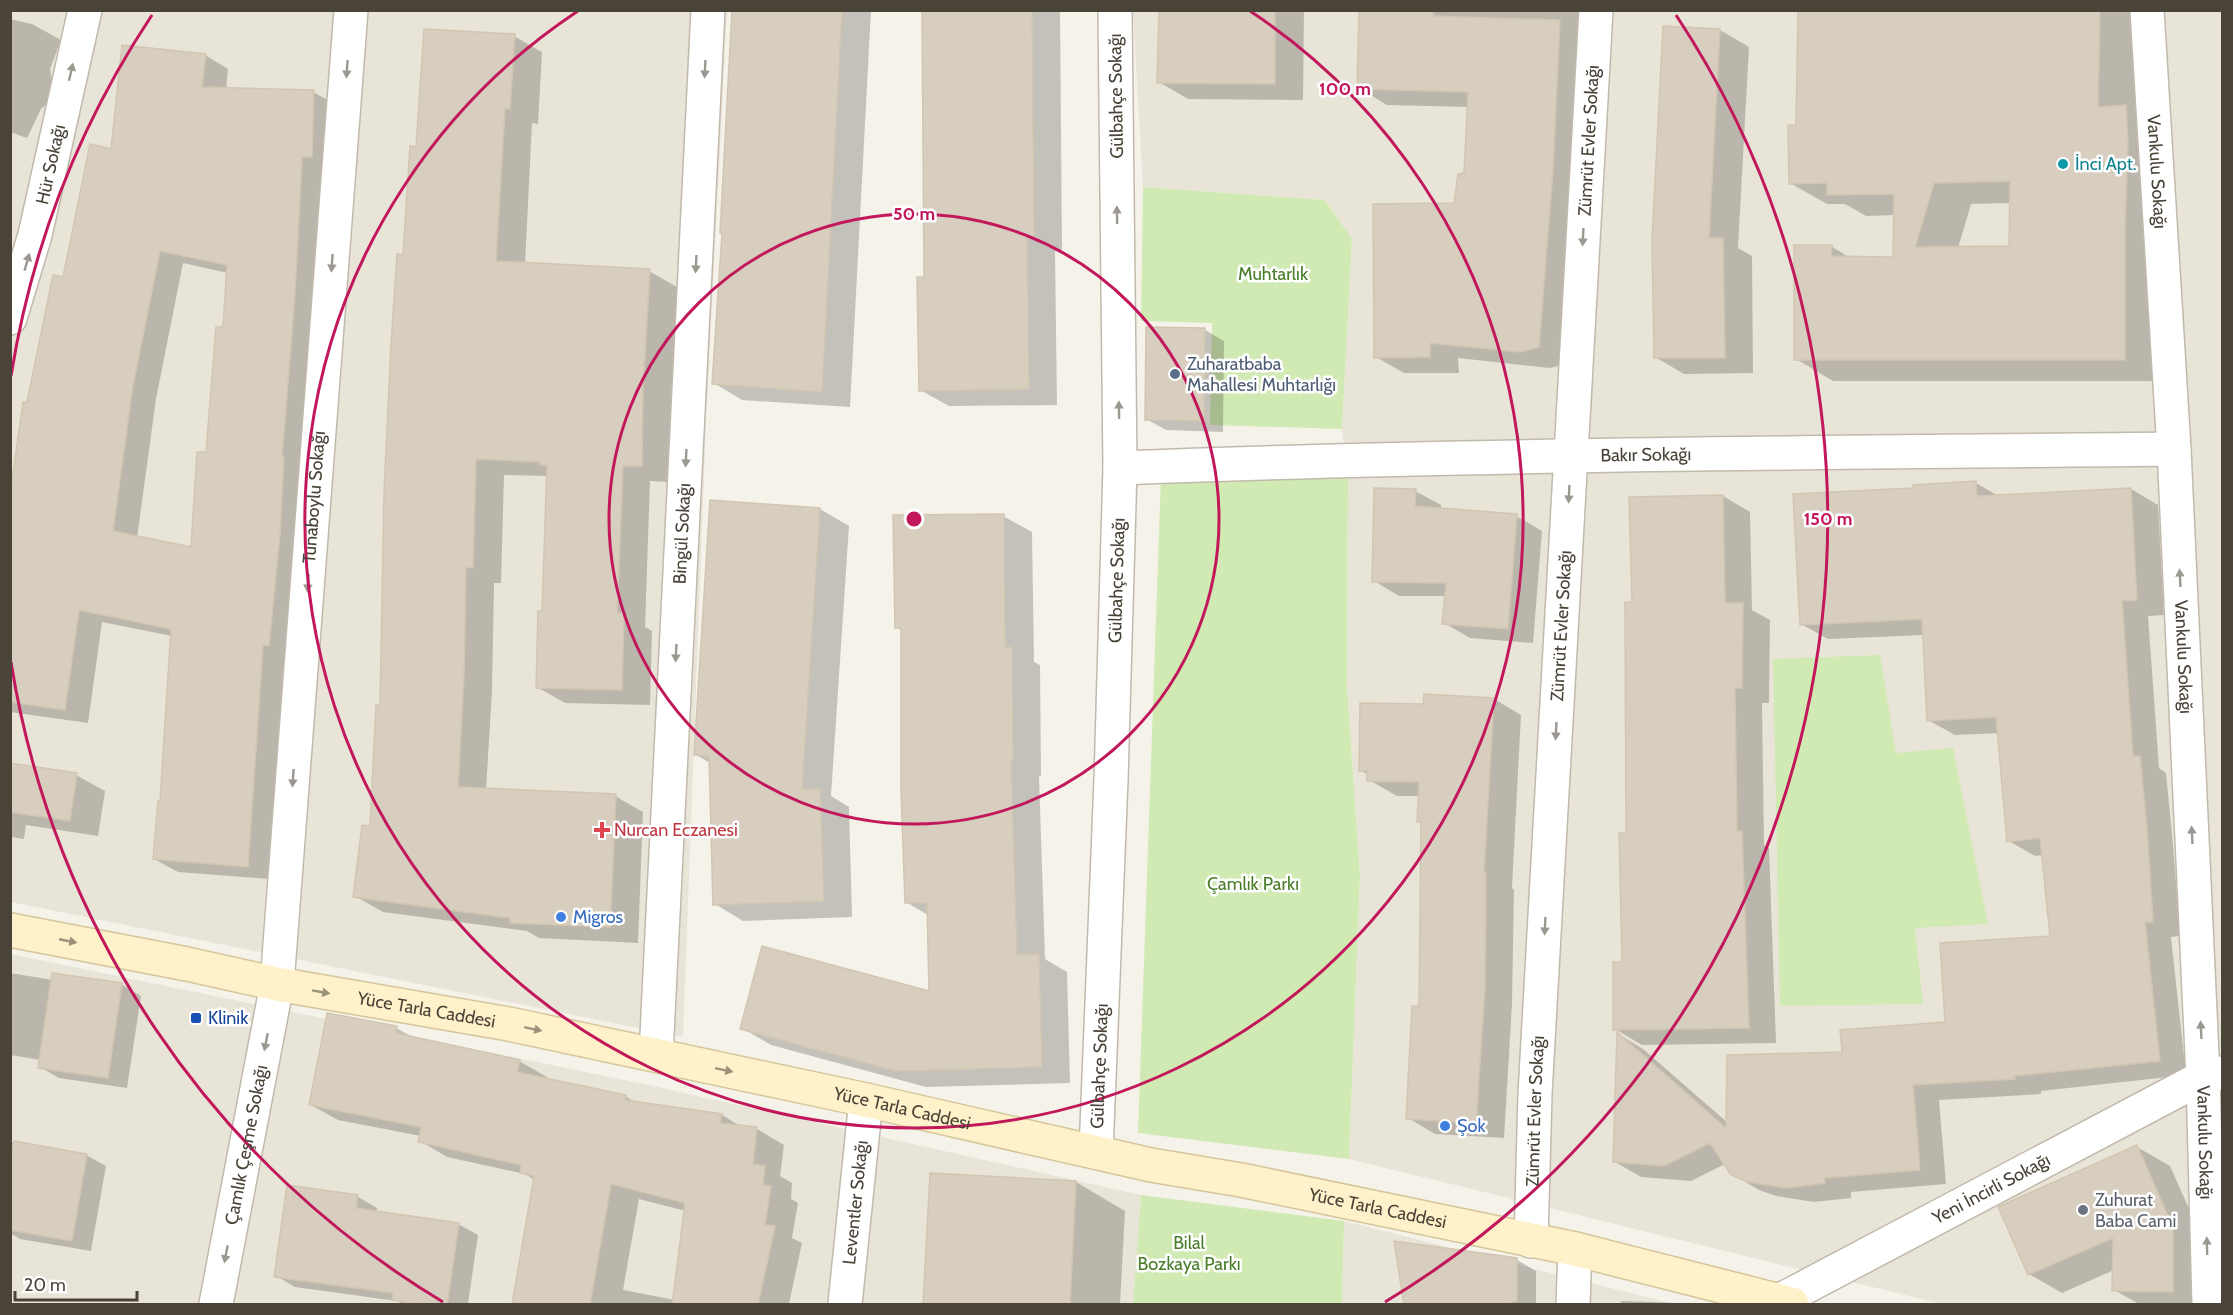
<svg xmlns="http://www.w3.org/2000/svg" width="2233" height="1315" viewBox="0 0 2233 1315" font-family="Cabin,sans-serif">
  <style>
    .residential { fill: #e9e4d8 }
    .green { fill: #d1eab3 }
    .shadow { fill: #0003; fill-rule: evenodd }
    .building { fill: #d7cebf; stroke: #d2c6b2; stroke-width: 1.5; fill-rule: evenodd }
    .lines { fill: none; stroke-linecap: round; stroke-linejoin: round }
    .street-casing { stroke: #c1baac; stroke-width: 36 }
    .secondary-casing { stroke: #d5c69a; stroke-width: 36 }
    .street { stroke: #fff; stroke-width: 33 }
    .secondary { stroke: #fff2cb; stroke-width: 33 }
    .oneway { fill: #9b9892 }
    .oneway2 { fill: #9b927a }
    .ring { fill: none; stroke: #c2185b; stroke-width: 3 }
    .culture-dot { fill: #0f9aa8; stroke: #fff; stroke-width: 2 }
    .service-dot { fill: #5c6f8a; stroke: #fff; stroke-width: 2 }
    .health-dot { fill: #e0444e; stroke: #fff; stroke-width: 2 }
    .shop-dot { fill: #3f7fe0; stroke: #fff; stroke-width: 2 }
    .transit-dot { fill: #1a4fb4; stroke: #fff; stroke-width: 2 }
    .worship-dot { fill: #6b7280; stroke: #fff; stroke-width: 2 }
    .labels { text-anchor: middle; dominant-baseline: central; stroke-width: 5; stroke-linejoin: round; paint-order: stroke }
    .street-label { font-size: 18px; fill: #4a4338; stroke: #fff }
    .culture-label { font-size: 18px; fill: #0d838f; stroke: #fff; text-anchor: start }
    .park-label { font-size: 18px; fill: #497d29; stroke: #fff }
    .service-label { font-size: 18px; fill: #4e5e75; stroke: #fff; text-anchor: start }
    .health-label { font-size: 18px; fill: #be3a42; stroke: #fff; text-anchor: start }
    .shop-label { font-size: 18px; fill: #366cbe; stroke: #fff; text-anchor: start }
    .transit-label { font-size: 18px; fill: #164399; stroke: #fff; text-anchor: start }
    .worship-label { font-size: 18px; fill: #5b616d; stroke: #fff; text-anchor: start }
    .centre { fill: #c2185b; stroke: #fff; stroke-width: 3 }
    .ring-label { font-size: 18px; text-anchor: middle; font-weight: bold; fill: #c2185b; stroke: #fff; stroke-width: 5; stroke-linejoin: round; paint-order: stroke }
  </style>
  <rect width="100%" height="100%" fill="#f5f2ea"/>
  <!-- residential -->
  <path class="residential" d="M10,11H727L706,421L683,1037L11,902Z
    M1133,11H2222V1304H1942L1349,1159L1360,876L1347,686L1348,473L1342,429L1352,239L1325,200L1143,187Z
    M10,954L644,1084L1141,1195L1133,1304H11Z
    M1344,1221L1674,1304H1342Z"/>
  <!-- green -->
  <path class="green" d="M1143,187L1325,200L1352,239L1342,429L1210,425L1212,323L1141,321Z
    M1348,473L1347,686L1360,876L1349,1159L1138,1133L1161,476Z
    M1880,655L1896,753L1953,748L1988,924L1915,928L1923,1004L1780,1006L1773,659Z
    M1141,1195L1344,1221L1342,1304H1133Z"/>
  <!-- shadow -->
  <path class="shadow" d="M733,10H871L850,407L742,400L714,383Z
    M923,10H1060L1062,251H1055L1057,405L949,406L920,390L925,279Z
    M1161,10H1304L1303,100L1188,99L1159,82Z
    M1361,10H1590L1568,363L1550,368L1458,358L1459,373H1404L1376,357L1455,204L1465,174L1469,107L1387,105L1359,88Z
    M1800,10H2132L2137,32L2135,112L2163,129L2162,381H1833L1796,359L1831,246L1850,258H1894L1895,215L1866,216L1845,204H1827L1790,183L1798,126ZM2011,203V247L1958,248L1971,204Z
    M10,19L32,24L61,40L50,69L55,97L41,109L27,138L10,132Z
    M1720,30L1749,47L1738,248L1752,256L1753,373L1684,374L1655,357Z
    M514,36L542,52L538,124L532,123L525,264L649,271L677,287L671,403L669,482L650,481L645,627L652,631L650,705L565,703L537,687L543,612L548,476L504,475L501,583H494L492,691L486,790L615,796L643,812L638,943L539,938L527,931L383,912L355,896L371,827L381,707L405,256L418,148Z
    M205,55L228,69L226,90L313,92L337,105L270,879L178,872L154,859L161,802L172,636L102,622L88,723L10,712V505L28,404L64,279L113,151ZM183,263L228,273L225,329L193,549L137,538L156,399Z
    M1205,330L1224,341L1223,432L1166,430L1146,419Z
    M1976,483L2000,497L2131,489L2158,505L2164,615L2148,616L2159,768L2166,773L2173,845L2180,936L2171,937L2186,1075L2041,1091V1094L1939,1100L1946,1184L1851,1192V1198L1814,1202L1776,1196L1759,1190L1732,1174L1725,1164L1691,1181L1641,1177L1615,1162L1618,1034L1643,1049L1728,1123L1844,1053L1946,1023L2051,938L2043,855L2035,856L2009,841L1999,733L1955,735L1928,720L1924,635L1828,639L1801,624L1915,489Z
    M1415,491L1441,505V510L1516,516L1542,531L1533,643L1470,638L1444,623L1446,596H1399L1374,581Z
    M1723,496L1750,512L1752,610L1770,620L1769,703H1762L1764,845L1769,848L1776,1043L1642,1045L1615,1029L1624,964L1634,604Z
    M820,509L849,526L831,796L849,807L852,917L743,921L715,904L710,763L695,754Z
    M1003,516L1032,532L1034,662L1040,665L1041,776H1039L1045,959L1067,972L1070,1083L926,1087L771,1045L742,1028L931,993L928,915L906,902L902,631L896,627Z
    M1494,699L1521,715L1512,888L1514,890L1512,1004L1504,1138L1435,1134L1408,1118L1420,1007L1423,824L1418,821L1420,796H1397L1369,780V775L1360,770L1425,706Z
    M10,765L76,775L105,791L98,836L26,825L24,839L10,837Z
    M10,973L53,980L121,984L141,996L127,1088L59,1078L40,1067L41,1060L10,1055Z
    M396,1028L416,1039L519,1061L547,1077L546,1080L625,1096L638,1104L722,1115L742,1127L757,1129L784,1145L780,1176L792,1183L791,1199L798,1203L792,1238L802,1243L789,1304H513L535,1180L525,1174L447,1157L420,1141L421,1136L338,1120L311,1105ZM639,1199L686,1211L675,1300L623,1290Z
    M10,1142L86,1155L106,1166L91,1251L20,1239L10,1233Z
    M2137,1147L2170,1166L2206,1247L2205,1304H2139L2114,1290V1270L2062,1293L2029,1274Z
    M1076,1182L1125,1211L1120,1304H925Z
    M358,1197L377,1208L376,1213L458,1224L478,1235L468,1304H403L397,1301L295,1287L276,1276Z
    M1517,1260L1536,1271V1304H1405Z
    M1621,1301L1707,1304H1621Z"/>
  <!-- building -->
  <path class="building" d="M732,10H842L822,392L712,384L722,233H720Z
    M922,10H1032L1034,236H1027L1029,389L919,391L917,277H924Z
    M1159,10H1275V84L1157,83Z
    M1359,10H1433V16L1560,20L1553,170L1539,347L1520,352L1430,343V357L1374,358L1373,204L1454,203L1458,174L1464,173L1468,92L1357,89Z
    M1798,10H2100L2098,107L2126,105L2128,141L2125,227V360H1794V245H1832L1831,256L1893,257L1894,194L1827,195V183L1789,184L1788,125H1796ZM2010,181L2009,246L1915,247L1934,183Z
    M1663,26L1720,29L1709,238H1723L1725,358H1654L1652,240Z
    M424,29L515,34L510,109L505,108L496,261L650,269L643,387L642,466H623L617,613H624L622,690L536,688L538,611H542L547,465H540V462L476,459L473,568L466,567L464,675L458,787L616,794L610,927L510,923V918L353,897L362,825L370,826L376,705H380L384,492L391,345L397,254L403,255L410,146L416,147Z
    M122,45L206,54L202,87L314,90L312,157H302L295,294L282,457H284L280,534L269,646L263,645L248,867L153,859L158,801H160L171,629L79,610L65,710L10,702V494L23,402H27L53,275L63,277L90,144L111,149ZM160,251L227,265L223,327H216L206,452H197L191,547L113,531L133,385Z
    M1146,327L1205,328L1204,421L1145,420Z
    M1976,481L1977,496L2131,488L2137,600L2122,601L2133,756H2140L2147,829L2153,922H2145L2160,1061L2014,1076L2015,1079L1913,1085L1920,1170L1824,1178L1825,1183L1787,1188L1748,1182L1731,1175L1710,1143L1664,1166L1613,1162L1617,1032L1726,1128L1727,1055L1842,1052L1840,1030L1945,1022L1940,943L2050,936L2040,838L2007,842L1996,717L1927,721L1922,619L1800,625L1793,494L1913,488V485Z
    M1374,488L1416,489L1415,506L1517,514L1508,629L1442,624L1446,583L1372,582Z
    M1723,495L1725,603H1743L1742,688H1735L1737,831H1742L1749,1028L1613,1030V962H1622L1619,833H1626L1625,602H1632L1629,497Z
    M710,500L820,508L802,789H820L824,901L713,905L709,756L694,755Z
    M1004,514L1005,647H1012L1013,761H1011L1017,955L1039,954L1042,1067L896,1071L740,1029L762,946L929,991L927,903H905L901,790V628H895L893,515Z
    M1424,694L1494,698L1484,872H1486L1485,987L1476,1123L1406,1119L1412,1006H1419L1421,822H1417L1419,782L1367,781V771H1359L1360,703L1423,704Z
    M10,763L77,773L70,821L10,812Z
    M52,973L122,983L108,1078L38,1068Z
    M327,1013L397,1026L396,1033L520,1060L517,1072L626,1095L625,1100L722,1114L720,1123L757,1127L753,1164L765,1166L763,1185L771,1186L765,1225L775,1226L758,1305H672L685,1203L611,1184L590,1305H512L534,1176L520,1173L521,1165L418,1142L421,1127L309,1105Z
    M14,1141L87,1154L72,1241L10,1230V1160Z
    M2137,1145L2173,1227V1292L2112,1291L2113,1238L2028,1275L1998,1207Z
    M930,1173L1076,1181L1070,1305H923Z
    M287,1185L358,1195L356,1208L459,1223L447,1305H421L392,1300L393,1293L274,1277Z
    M1394,1241L1517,1258V1301L1500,1305H1404Z"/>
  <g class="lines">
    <defs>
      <g id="street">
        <path id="s1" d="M2147,10L2174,449L2203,1077L2209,1304"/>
        <path id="s2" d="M10,318L35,235L85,10"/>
        <path id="s3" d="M1120,468C1471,454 1822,453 2174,449"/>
        <path id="s4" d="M656,1055L708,10"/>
        <path id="s5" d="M1096,1152L1111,780L1120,468L1115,10"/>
        <path id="s6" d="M1531,1241L1535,1094L1596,10"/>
        <path id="s7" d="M1779,1301L2203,1077L2221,1073"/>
        <path id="s8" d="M216,1304L277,984L351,10"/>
        <path id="s9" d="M845,1304L866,1100"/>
        <path d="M1573,1304L1575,1249"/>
      </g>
      <g id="secondary">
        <path id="s10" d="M10,930L187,964L277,984L509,1024L866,1100L1151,1165L1241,1180L1575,1249L1792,1304"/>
      </g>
    </defs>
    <!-- street casing -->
    <use href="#street" class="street-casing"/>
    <!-- secondary casing -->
    <use href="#secondary" class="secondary-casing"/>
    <!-- street -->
    <use href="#street" class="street"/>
    <!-- secondary -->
    <use href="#secondary" class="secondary"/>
  </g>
  <!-- one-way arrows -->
  <defs><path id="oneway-solid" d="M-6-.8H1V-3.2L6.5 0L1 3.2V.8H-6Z" transform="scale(1.5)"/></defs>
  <g class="oneway">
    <use href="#oneway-solid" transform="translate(347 69) rotate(94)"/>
    <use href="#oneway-solid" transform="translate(705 69) rotate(93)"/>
    <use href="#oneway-solid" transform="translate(71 72) rotate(-77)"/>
    <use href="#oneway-solid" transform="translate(1117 215) rotate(-91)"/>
    <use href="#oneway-solid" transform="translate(1583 237) rotate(93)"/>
    <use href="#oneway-solid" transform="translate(27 262) rotate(-74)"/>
    <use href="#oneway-solid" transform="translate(332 263) rotate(94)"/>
    <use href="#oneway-solid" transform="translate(696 264) rotate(93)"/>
    <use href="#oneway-solid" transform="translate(1119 410) rotate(-91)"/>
    <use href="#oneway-solid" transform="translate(686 458) rotate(93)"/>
    <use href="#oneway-solid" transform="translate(1569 494) rotate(93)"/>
    <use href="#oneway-solid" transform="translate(2180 578) rotate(-93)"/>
    <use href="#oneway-solid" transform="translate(308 583) rotate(94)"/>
    <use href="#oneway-solid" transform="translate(676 653) rotate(93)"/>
    <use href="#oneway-solid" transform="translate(1556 731) rotate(93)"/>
    <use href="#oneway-solid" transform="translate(293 778) rotate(94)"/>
    <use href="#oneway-solid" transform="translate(2192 835) rotate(-93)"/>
    <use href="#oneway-solid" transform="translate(1545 926) rotate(93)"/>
    <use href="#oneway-solid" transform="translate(2201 1030) rotate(-93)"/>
    <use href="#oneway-solid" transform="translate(266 1042) rotate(101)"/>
    <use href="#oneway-solid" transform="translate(2207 1246) rotate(-91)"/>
    <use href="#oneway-solid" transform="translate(226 1254) rotate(101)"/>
  </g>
  <g class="oneway2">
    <use href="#oneway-solid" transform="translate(68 941) rotate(11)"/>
    <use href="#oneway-solid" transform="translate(321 992) rotate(10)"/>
    <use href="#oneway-solid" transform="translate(533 1029) rotate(12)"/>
    <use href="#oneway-solid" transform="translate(724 1070) rotate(12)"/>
  </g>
  <!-- distance rings -->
  <g class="ring">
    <circle cx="914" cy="519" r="305"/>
    <path d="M1250 11A609 609 0 1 1 578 11"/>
    <path d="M443 1302A914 914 0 0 1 11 662M11 376A914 914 0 0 1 152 15M1676 15A914 914 0 0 1 1385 1302"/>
  </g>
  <!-- markers -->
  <circle class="culture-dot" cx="2063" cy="164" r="6"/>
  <circle class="service-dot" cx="1175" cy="374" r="6"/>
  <path class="health-dot" d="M599 821h6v6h6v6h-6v6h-6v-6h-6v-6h6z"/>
  <g class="shop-dot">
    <circle cx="561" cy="917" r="6"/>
    <circle cx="1445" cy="1126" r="6"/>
  </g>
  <rect class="transit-dot" x="190" y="1012" width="12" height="12" rx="3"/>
  <circle class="worship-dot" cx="2083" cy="1210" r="6"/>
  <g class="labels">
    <!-- street labels -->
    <g class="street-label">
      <text transform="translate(1116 96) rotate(-91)">Gülbahçe Sokağı</text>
      <text stroke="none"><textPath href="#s6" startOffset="1102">Zümrüt Evler Sokağı</textPath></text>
      <text stroke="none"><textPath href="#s2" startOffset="159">Hür Sokağı</textPath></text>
      <text stroke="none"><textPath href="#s1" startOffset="162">Vankulu Sokağı</textPath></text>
      <text stroke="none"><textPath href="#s3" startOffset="526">Bakır Sokağı</textPath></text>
      <text stroke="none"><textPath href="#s8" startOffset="814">Tunaboylu Sokağı</textPath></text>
      <text stroke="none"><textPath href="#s4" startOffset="522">Bingül Sokağı</textPath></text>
      <text stroke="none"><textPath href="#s5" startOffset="572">Gülbahçe Sokağı</textPath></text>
      <text stroke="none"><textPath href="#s6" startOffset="616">Zümrüt Evler Sokağı</textPath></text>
      <text stroke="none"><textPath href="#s1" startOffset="648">Vankulu Sokağı</textPath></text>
      <text stroke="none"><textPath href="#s10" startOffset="424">Yüce Tarla Caddesi</textPath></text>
      <text stroke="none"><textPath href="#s5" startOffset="86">Gülbahçe Sokağı</textPath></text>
      <text stroke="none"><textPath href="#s10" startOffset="910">Yüce Tarla Caddesi</textPath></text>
      <text stroke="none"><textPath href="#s6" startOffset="130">Zümrüt Evler Sokağı</textPath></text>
      <text stroke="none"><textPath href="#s1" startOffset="1134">Vankulu Sokağı</textPath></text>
      <text stroke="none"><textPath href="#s8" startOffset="162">Çamlık Çeşme Sokağı</textPath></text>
      <text stroke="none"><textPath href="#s7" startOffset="240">Yeni İncirli Sokağı</textPath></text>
      <text stroke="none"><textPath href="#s9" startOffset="102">Leventler Sokağı</textPath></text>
      <text stroke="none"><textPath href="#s10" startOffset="1396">Yüce Tarla Caddesi</textPath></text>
    </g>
    <!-- culture labels -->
    <g class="culture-label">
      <text x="2075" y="164">İnci Apt.</text>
    </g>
    <!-- park labels -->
    <g class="park-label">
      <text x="1273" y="274">Muhtarlık</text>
      <text x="1253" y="884">Çamlık Parkı</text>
      <text x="1189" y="1243">Bilal<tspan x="1189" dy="21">Bozkaya Parkı</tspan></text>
    </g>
    <!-- service labels -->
    <g class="service-label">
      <text x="1187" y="364">Zuharatbaba<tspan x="1187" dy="21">Mahallesi Muhtarlığı</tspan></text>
    </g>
    <!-- health labels -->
    <g class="health-label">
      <text x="614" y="830">Nurcan Eczanesi</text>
    </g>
    <!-- shop labels -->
    <g class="shop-label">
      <text x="573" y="917">Migros</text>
      <text x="1457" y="1126">Şok</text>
    </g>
    <!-- transit labels -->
    <g class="transit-label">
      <text x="208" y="1018">Klinik</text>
    </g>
    <!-- worship labels -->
    <g class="worship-label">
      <text x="2095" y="1200">Zuhurat<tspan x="2095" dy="21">Baba Cami</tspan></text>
    </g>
  </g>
  <circle cx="914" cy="519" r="9" class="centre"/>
  <g class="ring-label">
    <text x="1345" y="95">100 m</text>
    <text x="914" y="220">50 m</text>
    <text x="1828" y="525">150 m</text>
  </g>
  <!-- border -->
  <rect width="2233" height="1315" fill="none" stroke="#4a4338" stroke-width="24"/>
  <!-- scale -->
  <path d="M15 1291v9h122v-9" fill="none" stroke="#4a4338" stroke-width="3"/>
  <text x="24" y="1291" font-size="18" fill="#4a4338" stroke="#ffffff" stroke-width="4.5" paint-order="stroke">20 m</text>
</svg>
